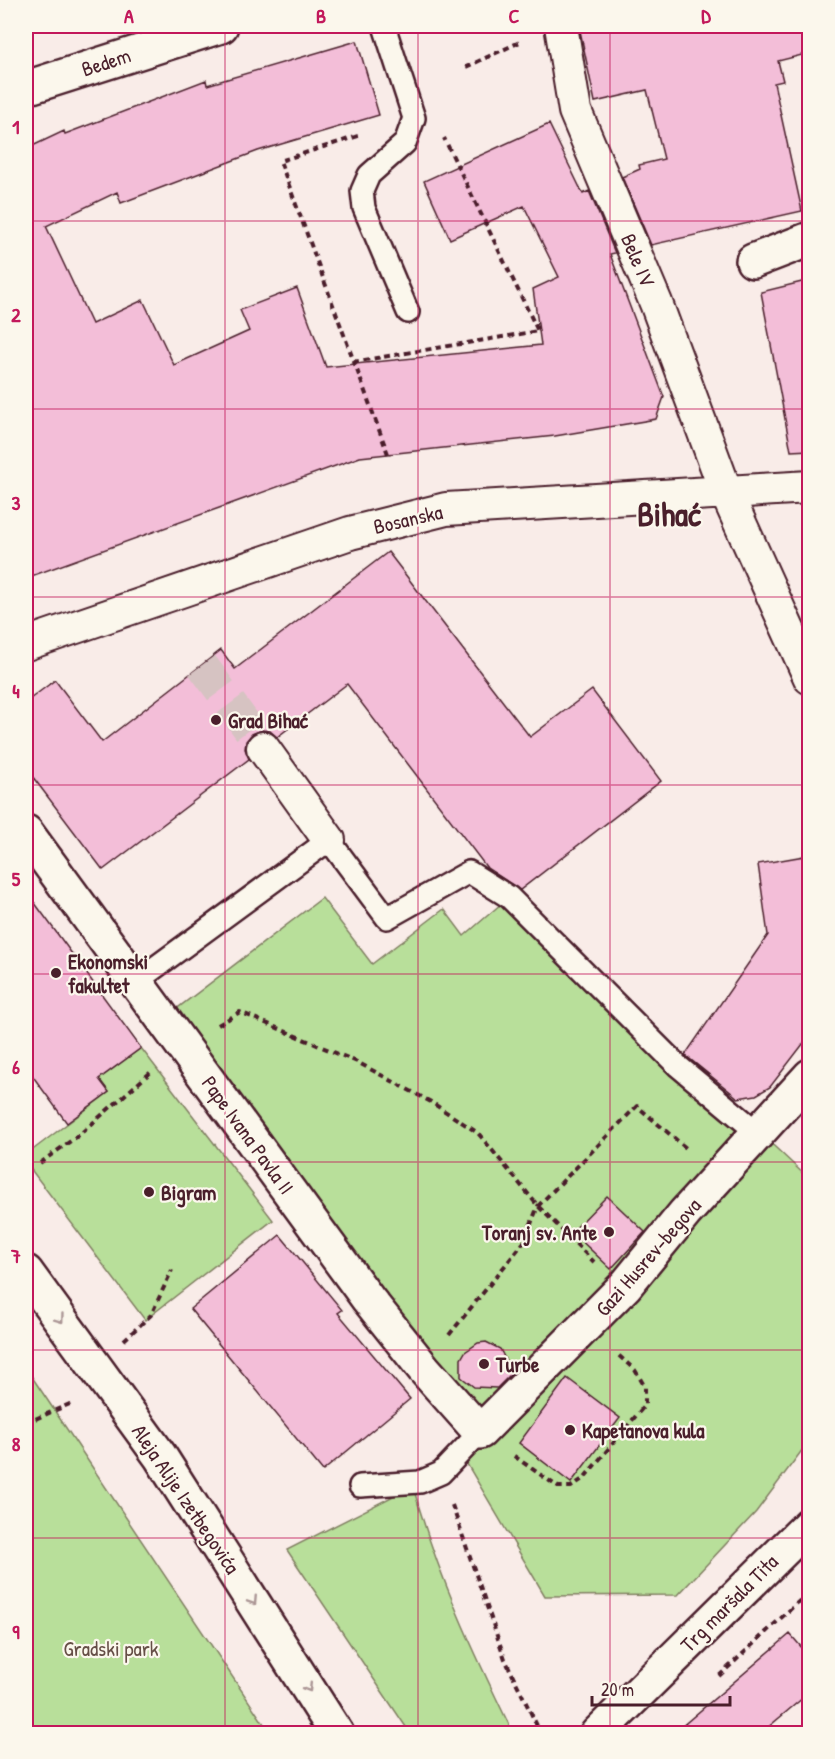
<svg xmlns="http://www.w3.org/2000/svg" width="835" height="1759" viewBox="0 0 835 1759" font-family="'Patrick Hand',sans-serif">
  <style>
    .green { fill: #b8df9a; stroke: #817f62; stroke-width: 1.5 }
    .building { fill: #f3bed8; stroke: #4a1f2b; stroke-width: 1.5 }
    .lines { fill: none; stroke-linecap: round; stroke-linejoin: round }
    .pedestrian-tunnel { stroke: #d6c3c2; stroke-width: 32; stroke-dasharray: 32 16; stroke-linecap: butt }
    .service-casing { stroke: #4a1f2b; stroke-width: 26 }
    .pedestrian-casing { stroke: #4a1f2b; stroke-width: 36 }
    .minor-casing { stroke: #4a1f2b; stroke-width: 38 }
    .secondary-casing { stroke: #4a1f2b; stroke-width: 38 }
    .path { stroke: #4a1f2b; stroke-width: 4; stroke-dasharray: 6 4.5; stroke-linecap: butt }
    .service { stroke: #fbf7ec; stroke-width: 21 }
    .pedestrian { stroke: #fbf7ec; stroke-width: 32 }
    .minor { stroke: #fbf7ec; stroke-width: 33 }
    .secondary { stroke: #fbf7ec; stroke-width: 33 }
    .oneway { stroke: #ab9695 }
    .grid { fill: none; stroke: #c2185b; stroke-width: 1.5; stroke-opacity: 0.55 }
    .poi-dot { fill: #4a1f2b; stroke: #fbf7ec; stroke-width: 2 }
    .labels { text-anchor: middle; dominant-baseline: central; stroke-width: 4.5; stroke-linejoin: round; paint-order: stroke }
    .street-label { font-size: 21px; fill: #4a1f2b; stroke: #fbf7ec }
    .poi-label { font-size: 21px; font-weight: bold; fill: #4a1f2b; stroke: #fbf7ec; text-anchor: start }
    .park-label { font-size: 21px; fill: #664f47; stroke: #fbf7ec }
    .town-label { font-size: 33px; font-weight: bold; fill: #4a1f2b; stroke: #fbf7ec }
    .neatline { fill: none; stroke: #c2185b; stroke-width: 2 }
    .grid-label { font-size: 20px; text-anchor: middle; font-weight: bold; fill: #c2185b }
  </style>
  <rect width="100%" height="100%" fill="#f9ece8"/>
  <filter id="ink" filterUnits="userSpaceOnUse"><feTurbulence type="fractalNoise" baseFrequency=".0167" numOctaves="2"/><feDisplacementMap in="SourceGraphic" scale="12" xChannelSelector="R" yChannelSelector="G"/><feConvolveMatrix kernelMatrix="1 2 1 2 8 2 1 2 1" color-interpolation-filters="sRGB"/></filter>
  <g filter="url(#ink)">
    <!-- green -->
    <path class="green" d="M509,897L809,1179V1441L756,1512L678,1595L545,1596L464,1459L479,1431L162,1020L322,898L372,964L444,909L464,936Z
      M141,1048L273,1220L145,1320L26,1163V1155L109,1092L99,1079Z
      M26,1368L270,1733H26Z
      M413,1486C436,1572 474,1653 513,1733H410L287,1550Z"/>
    <!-- building -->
    <path class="building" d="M579,26H810V53L778,61L783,81L774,83L802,211L651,245L622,177L640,169L639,165L664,159L647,90L595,102Z
      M357,41L379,115L258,151L121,203L117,192L46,226L92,324L143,300L174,365L249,331L240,310L297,288L326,367L541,345L533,289L559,277L524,206L450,239L424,181L549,124L583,194L589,191L615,253L610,254L664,397L656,419L555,436L360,457L26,578V149L64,131L65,134L206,80L207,85Z
      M810,280V450L791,451L761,292Z
      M388,552L530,737L592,690L661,781L520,890L487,868L347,684L277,737L270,731L262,730L252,734L246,741L245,749L249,759L103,870L26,768V702L55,680L102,742L221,650L235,669Z
      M810,855V1035L770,1087L756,1095L738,1098L685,1055L768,935L758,864Z
      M26,891L141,1048L99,1079L109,1092L67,1123L26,1067Z
      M607,1196L645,1232L611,1269L572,1232Z
      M280,1235L342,1310L338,1313L410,1399L323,1471L190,1309Z
      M486,1342L500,1349L512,1373L497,1388L474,1387L461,1377V1359L465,1352L478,1343Z
      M567,1378L620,1418L571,1483L519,1443Z
      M790,1634L810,1657V1692L760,1734H673Z"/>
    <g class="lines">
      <!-- pedestrian-tunnel -->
      <path class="pedestrian-tunnel" d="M202,665L263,748"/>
      <defs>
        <path id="service" d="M384,26L414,118L405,143L369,175L362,191L364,208L408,312
          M134,983L329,840L387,918L469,872L509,897L678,1066L758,1133
          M360,1486L420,1482L441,1473L480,1432"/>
        <path id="pedestrian" d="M561,26L575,111L656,303L726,492L810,678
          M26,644L350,533L446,509L810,487
          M263,748L329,840"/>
        <path id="minor" d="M753,261L810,239
          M26,832L368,1299L424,1369L480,1432L626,1285L685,1213L810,1076"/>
        <path id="secondary" d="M26,88L221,26
          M26,1272L160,1456L337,1734
          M597,1734L810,1524"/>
      </defs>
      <!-- service casing -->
      <use href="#service" class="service-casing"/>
      <!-- pedestrian casing -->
      <use href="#pedestrian" class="pedestrian-casing"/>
      <!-- minor casing -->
      <use href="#minor" class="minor-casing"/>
      <!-- secondary casing -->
      <use href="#secondary" class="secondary-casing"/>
      <!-- path -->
      <path class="path" d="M466,67L522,41
        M358,136L280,161L388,454
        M353,362L538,331L444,138
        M218,1025L240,1012L357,1062L431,1102L478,1133L538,1206L594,1262
        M40,1163L79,1135L151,1072
        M449,1335L524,1242L538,1206L637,1106L687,1149
        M124,1340L151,1315L172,1270
        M26,1423L72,1403
        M514,1456L558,1487H571L584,1478L645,1405V1387L635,1370L616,1353
        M452,1505L505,1659L541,1734
        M719,1676L810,1591"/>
      <!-- service -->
      <use href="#service" class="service"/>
      <!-- pedestrian -->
      <use href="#pedestrian" class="pedestrian"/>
      <!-- minor -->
      <use href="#minor" class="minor"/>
      <!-- secondary -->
      <use href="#secondary" class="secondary"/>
    </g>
    <!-- one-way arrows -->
    <defs><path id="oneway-chevron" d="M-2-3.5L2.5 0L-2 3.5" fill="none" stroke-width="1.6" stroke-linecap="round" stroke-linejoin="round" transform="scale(1.5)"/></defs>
    <g class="oneway">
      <use href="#oneway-chevron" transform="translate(60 1319) rotate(54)"/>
      <use href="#oneway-chevron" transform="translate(253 1601) rotate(57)"/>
      <use href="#oneway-chevron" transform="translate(308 1688) rotate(58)"/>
    </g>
  </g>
  <!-- grid -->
  <path class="grid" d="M225,26V1734M418,26V1734M610,26V1734M26,221H810M26,409H810M26,597H810M26,785H810M26,974H810M26,1162H810M26,1350H810M26,1538H810"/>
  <!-- markers -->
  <g class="poi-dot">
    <circle cx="216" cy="720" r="6"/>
    <circle cx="56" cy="973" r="6"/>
    <circle cx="149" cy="1192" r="6"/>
    <circle cx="609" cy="1232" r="6"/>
    <circle cx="484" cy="1364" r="6"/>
    <circle cx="570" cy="1430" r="6"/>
  </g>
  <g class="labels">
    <!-- street labels -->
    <g class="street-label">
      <text transform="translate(106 62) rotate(-18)">Bedem</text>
      <text transform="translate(638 260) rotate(67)">Bele IV</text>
      <text transform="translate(408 519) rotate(-13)">Bosanska</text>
      <text transform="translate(248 1135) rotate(54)">Pape Ivana Pavla II</text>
      <text transform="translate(648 1257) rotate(-49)">Gazi Husrev-begova</text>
      <text transform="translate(186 1499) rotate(56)">Aleja Alije Izetbegovića</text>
      <text transform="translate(729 1603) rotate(-45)">Trg maršala Tita</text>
    </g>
    <!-- poi labels -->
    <g class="poi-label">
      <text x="228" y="720">Grad Bihać</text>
      <text x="68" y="961">Ekonomski<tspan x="68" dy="24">fakultet</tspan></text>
      <text x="161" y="1192">Bigram</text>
      <text x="597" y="1232" text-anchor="end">Toranj sv. Ante</text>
      <text x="496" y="1364">Turbe</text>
      <text x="582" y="1430">Kapetanova kula</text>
    </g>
    <!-- park labels -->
    <g class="park-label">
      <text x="111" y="1648">Gradski park</text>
    </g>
    <!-- town labels -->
    <g class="town-label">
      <text x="669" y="514">Bihać</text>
    </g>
  </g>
  <!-- margin -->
  <rect width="835" height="1759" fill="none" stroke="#fbf7ec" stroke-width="66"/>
  <!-- scale -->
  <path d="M592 1696v9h138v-9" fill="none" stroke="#4a1f2b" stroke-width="3"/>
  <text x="601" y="1696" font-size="18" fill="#4a1f2b" stroke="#fbf7ec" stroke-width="4.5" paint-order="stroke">20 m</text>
  <rect x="33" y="33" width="769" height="1693" class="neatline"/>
  <g class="grid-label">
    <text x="129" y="23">A</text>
    <text x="321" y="23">B</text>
    <text x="514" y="23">C</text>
    <text x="706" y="23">D</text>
    <text x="16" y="134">1</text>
    <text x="16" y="322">2</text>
    <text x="16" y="510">3</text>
    <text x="16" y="698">4</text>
    <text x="16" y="886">5</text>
    <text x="16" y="1074">6</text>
    <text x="16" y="1263">7</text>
    <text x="16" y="1451">8</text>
    <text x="16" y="1639">9</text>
  </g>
</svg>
